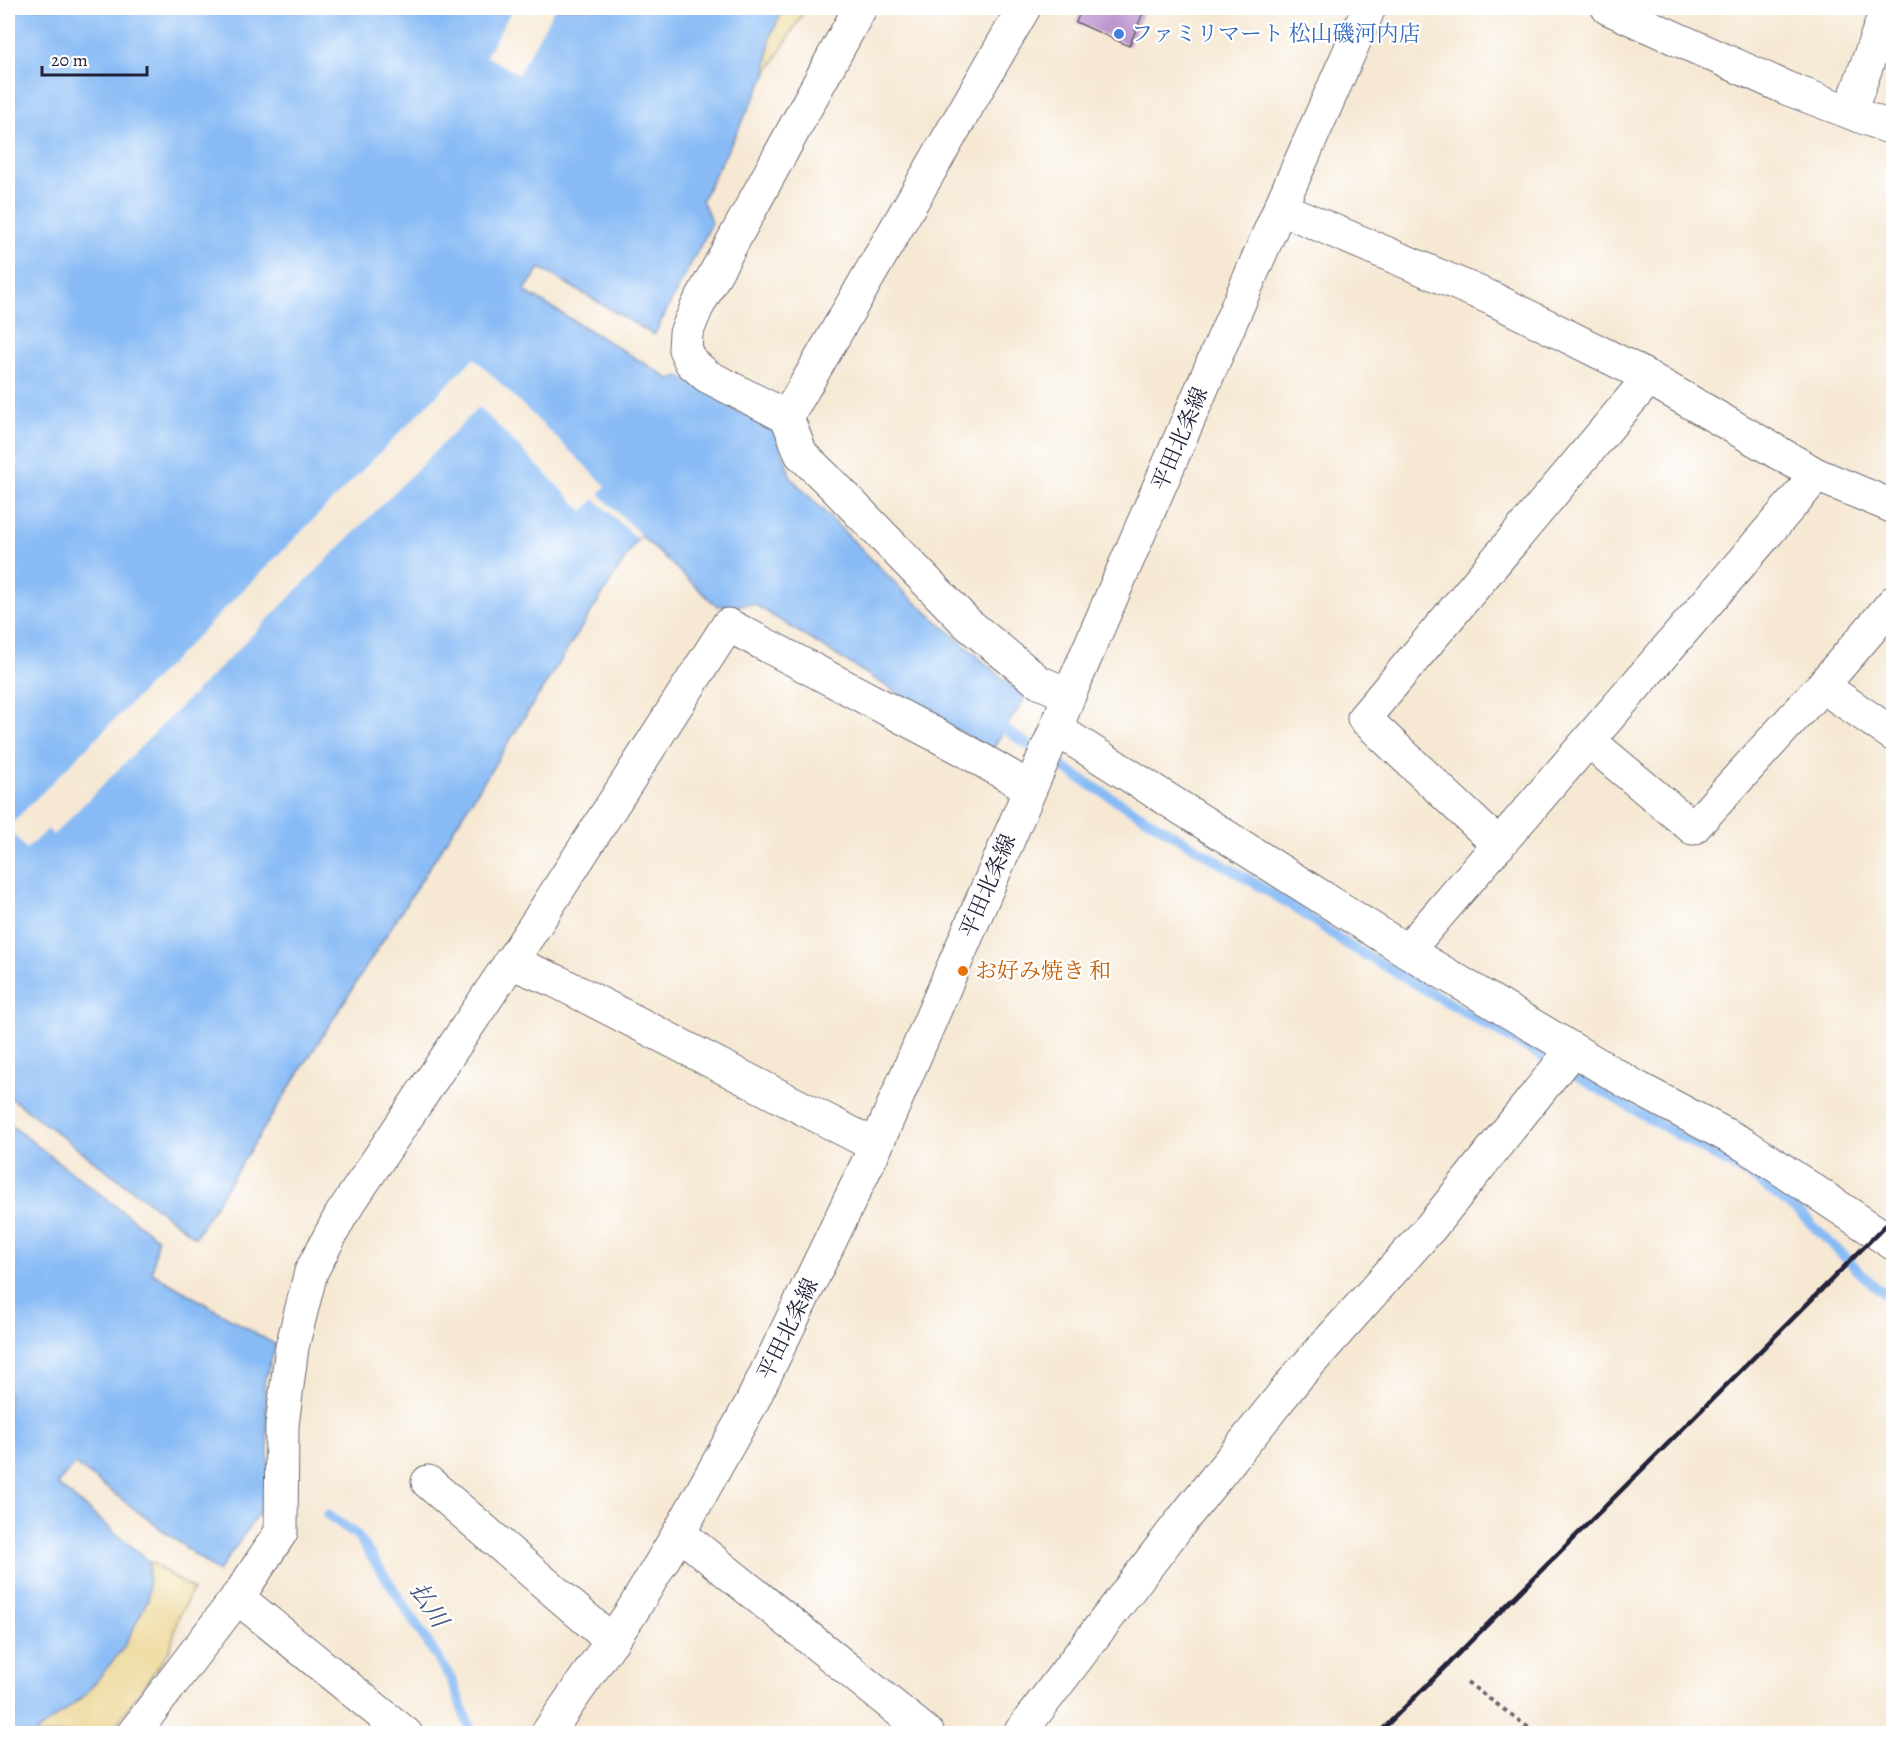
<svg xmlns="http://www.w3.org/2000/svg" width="1901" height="1741" viewBox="0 0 1901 1741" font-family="Alegreya,'Noto Serif JP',serif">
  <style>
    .sand { fill: #eeda9e; stroke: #887e6c; stroke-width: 1.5 }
    .water { fill: #88bbf5; stroke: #556e98; stroke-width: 1.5 }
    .pier { fill: #f6e8d3 }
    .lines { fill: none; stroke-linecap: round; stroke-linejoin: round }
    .stream { stroke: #88bbf5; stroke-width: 10 }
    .building { fill: #be97cf }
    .minor-casing { stroke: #6c6770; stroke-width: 35 }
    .secondary-casing { stroke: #6c6770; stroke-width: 35 }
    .path { stroke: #6c6770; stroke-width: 4; stroke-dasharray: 4.5 4.5; stroke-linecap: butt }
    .minor { stroke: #fff; stroke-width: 33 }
    .secondary { stroke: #fff; stroke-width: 33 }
    .rail { stroke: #22223b; stroke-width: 4.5 }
    .shop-dot { fill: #3f7fe0; stroke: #fff; stroke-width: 2 }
    .food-dot { fill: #e8710a; stroke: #fff; stroke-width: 2 }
    .labels { text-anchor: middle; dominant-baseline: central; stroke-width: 4.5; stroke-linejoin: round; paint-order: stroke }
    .shop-label { font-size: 22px; fill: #366cbe; stroke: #fff; text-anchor: start }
    .street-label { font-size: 22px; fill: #22223b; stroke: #fff }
    .food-label { font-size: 22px; fill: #c56008; stroke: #fff; text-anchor: start }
    .water-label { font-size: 24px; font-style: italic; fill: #46587c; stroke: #fff }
  </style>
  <rect width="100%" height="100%" fill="#fff"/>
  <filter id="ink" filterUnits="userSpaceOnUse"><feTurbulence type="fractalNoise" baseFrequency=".0167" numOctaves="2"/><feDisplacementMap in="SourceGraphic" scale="12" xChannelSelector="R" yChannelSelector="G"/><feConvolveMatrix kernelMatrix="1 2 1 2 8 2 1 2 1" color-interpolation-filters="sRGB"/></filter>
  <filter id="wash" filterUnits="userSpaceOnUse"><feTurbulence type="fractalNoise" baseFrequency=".008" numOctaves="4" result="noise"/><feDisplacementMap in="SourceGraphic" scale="24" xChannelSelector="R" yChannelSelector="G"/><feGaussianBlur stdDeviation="1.35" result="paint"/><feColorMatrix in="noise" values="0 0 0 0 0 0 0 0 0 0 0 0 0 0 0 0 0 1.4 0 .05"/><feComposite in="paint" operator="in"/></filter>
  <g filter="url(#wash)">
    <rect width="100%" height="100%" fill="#f6e8d3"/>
    <!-- sand -->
    <path class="sand" d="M784,8H806L766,75L770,37Z
      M149,1561L193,1589L178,1618L170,1650L110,1733L34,1734L85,1695L148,1599Z"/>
    <!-- water -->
    <path class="water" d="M8,8H784L770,37L766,75L702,200L712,223L654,335L540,268L524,291L670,379L679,376L775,428L791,478L905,593L1025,698L991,751L754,604L717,606L640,535L195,1237L8,1096Z
      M8,1123L157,1238L152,1273L276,1345L264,1382L267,1415L269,1498L218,1572L75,1464L57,1484L149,1561L148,1599L124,1647L85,1695L34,1734L8,1733Z"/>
    <!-- pier -->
    <path class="pier" d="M513,8H555L518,74L486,56Z
      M474,358L606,486L599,494L640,534L637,539L595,499L583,511L479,407L53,835L48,829L26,849L8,827Z"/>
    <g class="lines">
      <!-- stream -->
      <path class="stream" d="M1004,729L1084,781L1294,907L1348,945L1755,1179L1798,1211L1874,1286L1894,1300
        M328,1515L357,1535L396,1593L451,1679L472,1734"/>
    </g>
    <g id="blocks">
      <!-- building -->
      <path class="building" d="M1082,8H1145L1129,46L1076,22Z"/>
    </g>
  </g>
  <g filter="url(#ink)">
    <use href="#blocks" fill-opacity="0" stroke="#6c6770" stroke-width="1.5"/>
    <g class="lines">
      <defs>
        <path id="minor" d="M1024,8L787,417L801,454L835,487L968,624L1039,682L1069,695
          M1608,8L1786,88L1894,129
          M1850,112L1887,8
          M1280,208L1491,298L1633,369L1817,475L1894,507
          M787,417L707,376L691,362L685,349L686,333L697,307L860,8
          M1894,602L1822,686L1894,735
          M1056,729L1407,951L1634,1086L1745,1145L1894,1244
          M1589,741L1693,828L1822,686
          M1499,845L1364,718L1649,378
          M1407,951L1817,475
          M510,962L556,981L876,1146
          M428,1482L612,1641
          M679,1533L928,1734
          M237,1597L406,1734
          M133,1734L242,1591L281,1532L282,1425L292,1347L311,1272L341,1215L534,927L728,625L961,748L1030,788
          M1019,1734L1183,1519L1297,1377L1431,1227L1572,1050"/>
        <path id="secondary" d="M547,1734L631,1613L679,1533L752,1402L876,1146L1056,729L1069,695L1280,208L1369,8"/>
      </defs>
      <!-- minor casing -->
      <use href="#minor" class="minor-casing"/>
      <!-- secondary casing -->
      <use href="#secondary" class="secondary-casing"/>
      <!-- path -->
      <path class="path" d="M1467,1682L1537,1734"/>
      <!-- minor -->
      <use href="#minor" class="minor"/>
      <!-- secondary -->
      <use href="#secondary" class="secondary"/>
      <!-- rail -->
      <path class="rail" d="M1378,1734L1894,1217"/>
    </g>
  </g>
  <!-- markers -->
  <circle class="shop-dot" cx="1119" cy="34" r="6"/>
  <circle class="food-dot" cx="963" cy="971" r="6"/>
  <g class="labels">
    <!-- shop labels -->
    <g class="shop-label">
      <text x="1131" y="34">ファミリマート 松山磯河内店</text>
    </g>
    <!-- street labels -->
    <g class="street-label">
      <text transform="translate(1180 439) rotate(-67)">平田北条線</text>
      <text transform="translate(988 886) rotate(-67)">平田北条線</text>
      <text transform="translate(788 1329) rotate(-64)">平田北条線</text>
    </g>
    <!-- food labels -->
    <g class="food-label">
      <text x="975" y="971">お好み焼き 和</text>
    </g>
    <!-- water labels -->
    <g class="water-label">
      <text transform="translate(429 1605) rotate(57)">払川</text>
    </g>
  </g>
  <!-- margin -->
  <rect width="1901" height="1741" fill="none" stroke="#fff" stroke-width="30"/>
  <!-- scale -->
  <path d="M42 66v9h105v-9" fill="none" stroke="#22223b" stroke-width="3"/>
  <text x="51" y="66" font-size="18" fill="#22223b" stroke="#ffffff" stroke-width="4.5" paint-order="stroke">20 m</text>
</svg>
